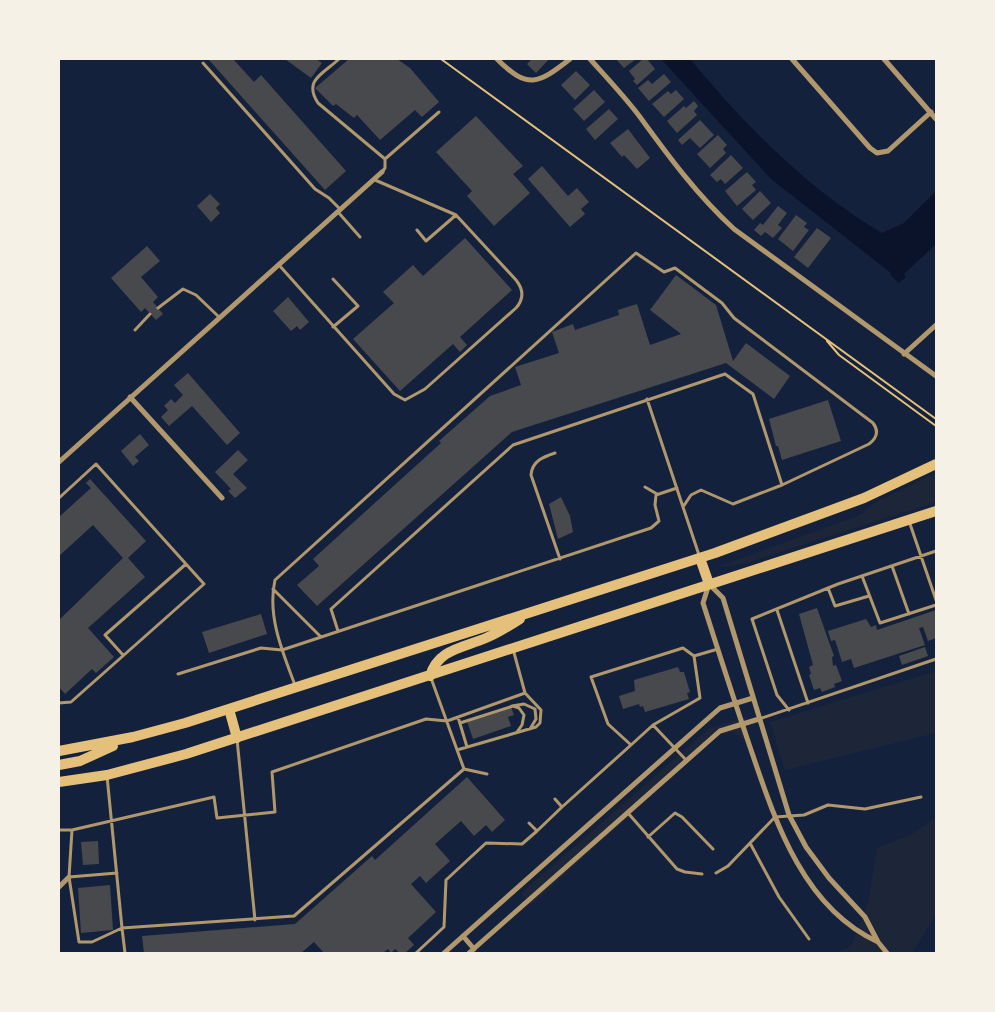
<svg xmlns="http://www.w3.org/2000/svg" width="995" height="1012" viewBox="0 0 995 1012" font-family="'Fira Sans Condensed',sans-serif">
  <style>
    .green { fill: #1d2539 }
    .water { fill: #0b132b }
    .building { fill: #48494c }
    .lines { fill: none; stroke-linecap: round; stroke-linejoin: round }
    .path { stroke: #e5c07b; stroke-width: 2 }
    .service { stroke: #b1986c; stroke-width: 3 }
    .minor { stroke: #b1986c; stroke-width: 5 }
    .primary { stroke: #e5c07b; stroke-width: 10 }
  </style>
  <rect width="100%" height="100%" fill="#14213d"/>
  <!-- green -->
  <path class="green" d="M936,473V502L743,564L723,567L720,566L858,516L876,502Z
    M936,671V733L785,770L770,722Z
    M746,717L753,766L747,742L733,732L718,736L531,905L521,893L710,728Z
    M936,817V915L912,953H837L851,946L868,903L877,848L912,834Z"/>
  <!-- water -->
  <path class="water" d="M661,59H690C745,125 807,189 882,233L904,223L936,191V244L904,274L906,277L899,283L890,275L891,273L771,179Z"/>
  <!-- building -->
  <path class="building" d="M233,59L254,82L261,75L346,171L325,190L209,60Z
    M285,59H316L322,63L311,78Z
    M349,59H397L410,68L439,102L422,117L415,110L380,140L357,115L354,118L336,104L333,106L315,88Z
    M532,59H549L536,73L527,64Z
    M616,59H636L624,68Z
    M643,59H647L655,69L637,85L633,81L635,79L629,71Z
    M576,71L590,85L575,100L561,85Z
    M664,74L671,82L649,101L638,88L648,80L652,84Z
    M594,90L605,102L584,121L573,109Z
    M676,90L684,99L664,117L652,104L668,91L671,94Z
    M694,101L698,106L694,111L697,115L677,133L667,121L684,106L686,108Z
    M609,109L618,119L595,140L586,129Z
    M476,116L523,166L513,174L530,193L494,226L467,196L472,191L436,152Z
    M700,120L714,135L700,148L690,138L682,145L678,140Z
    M628,129L650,158L637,169L624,155L622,157L610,143Z
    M718,135L727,145L723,149L726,153L710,168L697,154Z
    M731,155L743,168L725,184L721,179L717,182L710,175Z
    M542,166L568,196L577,188L589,202L581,209L585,214L570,227L528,179Z
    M747,172L756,182L752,185L756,190L737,206L725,191Z
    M760,191L771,203L753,220L742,209Z
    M210,194L220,204L216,208L220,213L211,222L197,206Z
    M778,206L787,213L778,225L782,228L773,238L765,232L761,236L754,230L760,223L763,225Z
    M796,215L807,223L804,227L809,230L793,251L778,239Z
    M817,228L831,238L808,268L794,257Z
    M465,238L512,290L460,337L467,345L460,352L453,344L400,391L353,339L394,303L383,292L413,265L423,276Z
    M147,246L160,261L141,277L158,297L153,302L163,314L156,320L145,308L141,312L111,278Z
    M676,275L716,305L733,361L746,343L790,376L774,399L726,363L512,432L317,606L297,585L319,566L313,559L441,443L439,441L490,396L521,385L515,367L559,353L552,332L573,324L575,330L619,315L618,310L637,304L650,345L681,334L650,310Z
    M288,297L309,322L300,330L297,326L291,331L273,311Z
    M188,373L240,433L227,445L192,406L169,426L161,417L168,410L164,406L171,399L175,403L183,395L174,385Z
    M828,400L841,441L782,460L778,446H776L769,419Z
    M140,434L149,445L135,457L139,461L133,466L121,451Z
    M238,450L248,460L233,474L247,488L235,498L228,491L231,489L215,472Z
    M90,479L146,541L128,558L145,577L88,628L114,657L96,673L92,669L65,694L59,687V620L123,558L93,525L59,556V517L91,488L86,483Z
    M561,497L570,516L573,532L558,539L549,504Z
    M817,608L834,656L832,657L833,666L836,665L842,681L834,684L835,687L822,692L820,688L814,690L809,675L811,674L809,667L813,665L799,614Z
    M936,610V638L928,641L923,627L919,628L925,645L854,668L851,659L842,662L835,640L831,641L828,631L866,619L871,627L876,625L877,630Z
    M261,614L267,634L209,653L202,632Z
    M925,647L928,656L902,665L899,656Z
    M678,667L680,672H684L690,692L687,693L689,699L645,712L643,706L640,707L639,704L623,709L619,696L635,691L634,680Z
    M511,707L514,715L508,717L511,726L473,739L467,721Z
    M467,777L505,820L492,832L486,825L474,836L461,821L435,844L450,861L426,883L420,876L411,884L436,912L408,938L414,945L405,953H400L395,949L391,953L388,949L383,953H324L314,942L301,953H144L142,936L295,924L372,856L375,860Z
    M98,841L99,864L83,865L81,842Z
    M110,885L113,930L81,933L78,888Z"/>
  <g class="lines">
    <!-- path -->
    <path class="path" d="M441,59L936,419
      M827,341L839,355L936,426"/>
    <!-- service -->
    <path class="service" d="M339,59C323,74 303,80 318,103L385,159V168L382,172
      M203,63L315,189L329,198L341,210
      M385,159L439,112
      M375,180L456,215L426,241L417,230
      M338,212L360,237
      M279,265L394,394L405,400L425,389L516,308C524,299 524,290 516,280L456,215
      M333,279L358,306L333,327
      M158,308L183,289L196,295L219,317
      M135,330L150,314
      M647,399L699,555
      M555,453C543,457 532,461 531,475L560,559
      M645,487L657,494
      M59,498L96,464L204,584L71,702L59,703
      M909,521L936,600
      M892,566L909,614
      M862,576L880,623L936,605
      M828,588L835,606L869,596
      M273,589L321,637
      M777,610L808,703
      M338,631L331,609L513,445L725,374L753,394L782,485
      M513,649L525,693
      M123,655L105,635L186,564
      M694,656L718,649
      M178,674L261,648L282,650L651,528L659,521L655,505L656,495L677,488
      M295,685C282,651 267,615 275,580L636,253L664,272L675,268L722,303L734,318L873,423C879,431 877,438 869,444L782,485L733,504L701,490L691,495L683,507
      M512,706L524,704L535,709L536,719L530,729
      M789,710L777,695L752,619L838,584L936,551
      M458,717L467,747
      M759,719L936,659
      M460,723L513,706L519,708L524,715L522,725L517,732
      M653,725L631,745L608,724L591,677L683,648L694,656L700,698L653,725L686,760
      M237,739L255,920
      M464,769L487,774
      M107,776L122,928L294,916L464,769L431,678
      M562,807L631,745
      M628,813L677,869L685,872L702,874
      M529,823L537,831L562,807L555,799
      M59,830H72L214,797L217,818L275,812L272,772L426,719L447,721L525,693L541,710L540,723L536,727L457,750
      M648,837L675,813L682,817L713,849
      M750,843L779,897L809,939
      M117,873L69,877L79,942H92L122,928L125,953
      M716,873L728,866L775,817L804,815L828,805L865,809L921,797
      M69,877L72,830
      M416,953L444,927L446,880L486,843L522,844L537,831"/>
    <!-- minor -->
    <path class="minor" d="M497,59C528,90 538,84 570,59
      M590,59C607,78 625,97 640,117C669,157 698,196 734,229L936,376
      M792,59L870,148L877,153L888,151L931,112
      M884,59L936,119
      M904,354L936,325
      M130,397L222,498
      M59,462L382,172
      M59,887L69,877
      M463,936L474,949
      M878,942C801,907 774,817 749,744C733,697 718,650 703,603L709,584L723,598L789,815L806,847L829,878L865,917L878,942L887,953
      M444,953L720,708L753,698
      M469,953L720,731L759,719"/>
    <!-- primary -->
    <path class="primary" d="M700,558L709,584
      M430,676C438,649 463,648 486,638C498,633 509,626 520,619
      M229,709L237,738
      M59,751L133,737L185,723L715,553L864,498L936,464
      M59,765L80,761L113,746
      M59,782L107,775L186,754L936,511"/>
  </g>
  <!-- border -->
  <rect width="995" height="1012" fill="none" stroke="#f6f1e7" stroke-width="120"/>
</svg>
